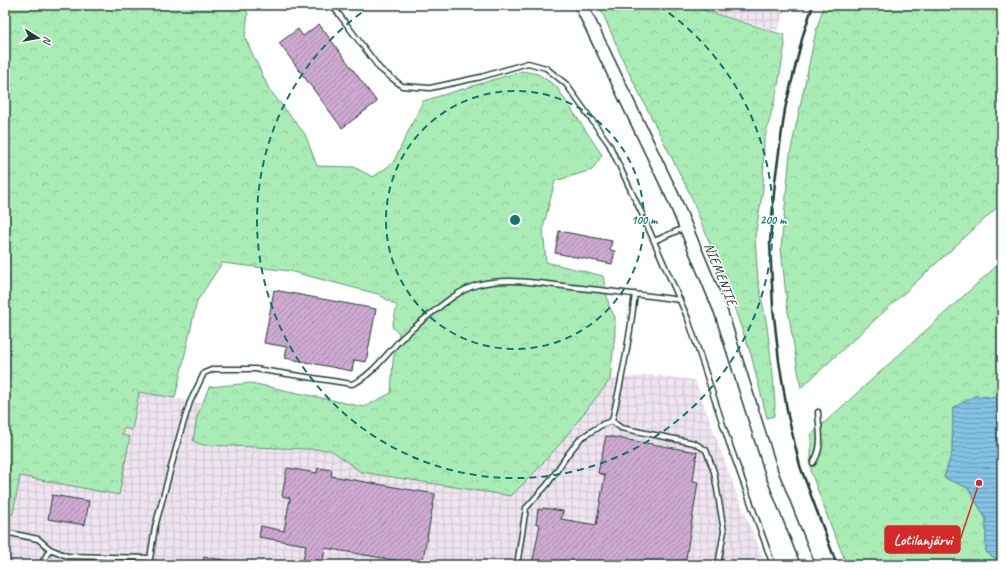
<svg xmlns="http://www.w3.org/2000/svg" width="1007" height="570" font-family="Caveat,sans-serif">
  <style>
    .industrial { fill: url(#industrial-grid) }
    .forest { fill: url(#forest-crowns); stroke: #649475 }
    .water { fill: url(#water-rules); stroke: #5c8d9e }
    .building { fill: url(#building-hatch); stroke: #1f3d34 }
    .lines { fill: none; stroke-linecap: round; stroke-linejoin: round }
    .service-casing { stroke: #1f3d34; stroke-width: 7 }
    .secondary-casing { stroke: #1f3d34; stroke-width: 15 }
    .service { stroke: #fff; stroke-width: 4 }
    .secondary { stroke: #fff; stroke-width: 12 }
    .rail { stroke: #1f3d34; stroke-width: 2.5 }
    .ring { fill: none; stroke: #0f766e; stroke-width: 2; stroke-dasharray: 7 5 }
    .labels { text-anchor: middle; stroke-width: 3; stroke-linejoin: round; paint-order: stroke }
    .street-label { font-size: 14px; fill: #1f3d34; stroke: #fff }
    .centre { fill: #0f766e; stroke: #fff; stroke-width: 2 }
    .ring-label { font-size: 12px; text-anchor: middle; font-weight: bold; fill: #0f766e; stroke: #fff; stroke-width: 3; stroke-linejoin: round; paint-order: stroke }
    .leader { fill: none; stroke: #d62828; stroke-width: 1.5 }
    .callout-dot { fill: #d62828; stroke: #fff; stroke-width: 1.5 }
    .callout { fill: #d62828; stroke: #d62828; stroke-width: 1.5 }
    .callout-label { font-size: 15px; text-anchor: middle; font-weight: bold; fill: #fff }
  </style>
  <defs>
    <pattern id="industrial-grid" width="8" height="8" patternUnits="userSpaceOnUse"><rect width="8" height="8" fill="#f0e5f1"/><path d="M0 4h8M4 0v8" fill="none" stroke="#cdc5cf"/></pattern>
    <pattern id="forest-crowns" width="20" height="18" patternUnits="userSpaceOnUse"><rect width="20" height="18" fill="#aaecb6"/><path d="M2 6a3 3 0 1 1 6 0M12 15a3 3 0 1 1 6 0" fill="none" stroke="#92cb9d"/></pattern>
    <pattern id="water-rules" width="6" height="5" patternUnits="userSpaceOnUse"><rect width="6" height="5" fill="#84c2e4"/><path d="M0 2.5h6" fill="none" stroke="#6b9fba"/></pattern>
    <pattern id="building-hatch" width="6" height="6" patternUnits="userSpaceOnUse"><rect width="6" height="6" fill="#cea9d1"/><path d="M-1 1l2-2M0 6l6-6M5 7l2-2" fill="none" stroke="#a78baa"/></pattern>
  </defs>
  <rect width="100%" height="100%" fill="#fff"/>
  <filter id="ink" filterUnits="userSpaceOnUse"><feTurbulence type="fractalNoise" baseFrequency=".025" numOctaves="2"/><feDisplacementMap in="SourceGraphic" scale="8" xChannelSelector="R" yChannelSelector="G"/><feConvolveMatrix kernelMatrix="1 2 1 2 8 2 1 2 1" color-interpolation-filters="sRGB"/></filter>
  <g filter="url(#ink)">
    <path class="industrial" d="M687,5H787L777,31Z
      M650,375L695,380L734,487L766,565H5V513L13,514L20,476L130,437L122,435L123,428L132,429L139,392L244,411L554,452L559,445L610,380Z"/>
    <path class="forest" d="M5,5L175,6L179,5H242L248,13L245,38L269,89L305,134L317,166L354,167L373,177L393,163L423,101L522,71L538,74L556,86L602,155L592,170L555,181L543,228L546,262L603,276L609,306L615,317V334L610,380L559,445L535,472L511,496L361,472L331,450L203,445L193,441L197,417L209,387L251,383L364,407L391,393L393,360L399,333L392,327L397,306L378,294L289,271L222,263L197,301L175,398L139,392L132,430L123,428L122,435L130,437L119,495L20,476L13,514L5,513Z
      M599,5H687L784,35L785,45L777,91L764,141L763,189L755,237L758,280L767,326L773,375L775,406L774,416L767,418L751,355L724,279L690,194L626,67Z
      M824,5H1002V203L801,388L787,305L781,248L790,154L816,31Z
      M1002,261V403L995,398L953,408L952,452L944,477L968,488L986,519V552L1002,563V565H847L829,521L811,472V435Z"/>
    <path class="water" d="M976,395L996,398L1002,403V563L986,552V519L968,488L944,478L952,452L953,408Z"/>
    <path class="building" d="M319,24L377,102L342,128L279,43L298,29L303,36Z
      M559,231L612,241L610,250L615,251L612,264L555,253Z
      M274,290L376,309L366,362L354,360L352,371L285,358L287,347L264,343Z
      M606,436L697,452L693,481L698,482L685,565H532L540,524H536L538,509L542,510L543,508L563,511L561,519L596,525L605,475L598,473Z
      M287,468L317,473L318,468L332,470L331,476L435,494L422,565L325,548L322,565H302L306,545L259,537L261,526L284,531L290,498L282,496Z
      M52,495L89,501L85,525L48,519Z
      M204,557L231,561V565H202Z"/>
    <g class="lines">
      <defs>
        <path id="service" d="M332,5L380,69L402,86L430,88L481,77L528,63L546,68L566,84L609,144L643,216L688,319L728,440L773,565
          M654,241L684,228
          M612,421L621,428L694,443L706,450L714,472L724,531L718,565
          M612,421C622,379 630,337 635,294
          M813,463C824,446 819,432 818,412
          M5,532L38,539L50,549L67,556L150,558
          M41,565L50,549
          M149,565L155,527L180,434L190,402L204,373L214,369H255L352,384C371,377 388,352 403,337C413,328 423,320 433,312C447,301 460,290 477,285C504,277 543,283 571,287C607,291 644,295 680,300
          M517,565L526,508L547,485L568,454L581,438L603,424L612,421"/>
        <path id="secondary" d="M581,5L674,199L721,312L772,474L808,565"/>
      </defs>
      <use href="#service" class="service-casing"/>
      <use href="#secondary" class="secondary-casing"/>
      <use href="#service" class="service"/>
      <use href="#secondary" class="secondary"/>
      <path class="rail" d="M813,5L803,35L785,109L775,181L770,242L773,307L779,361L788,416L800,466L837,565
        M768,8L769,5"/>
    </g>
  </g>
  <g class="ring">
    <circle cx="515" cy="220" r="129"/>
    <path d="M659 6A258 258 0 1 1 371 6"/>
  </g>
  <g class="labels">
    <g class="street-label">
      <text transform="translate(721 274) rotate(68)" y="5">NIEMENTIE</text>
    </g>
  </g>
  <circle cx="515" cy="220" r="6" class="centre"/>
  <g class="ring-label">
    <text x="644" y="224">100 m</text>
    <text x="773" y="224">200 m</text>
  </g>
  <path class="leader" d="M979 483L960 540"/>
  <circle class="callout-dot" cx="979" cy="483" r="4"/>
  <rect class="callout" x="885" y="526" width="75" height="27" rx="4"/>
  <g class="callout-label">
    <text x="923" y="545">Lotilanjärvi</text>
  </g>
  <rect width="1007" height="570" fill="none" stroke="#fff" stroke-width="20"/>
  <rect x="10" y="10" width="987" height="550" fill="none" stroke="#1f3d34" stroke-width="1.5" filter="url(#ink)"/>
  <g transform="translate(38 38) rotate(101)" stroke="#ffffff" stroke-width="3" paint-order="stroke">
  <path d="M0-3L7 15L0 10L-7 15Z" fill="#1f3d34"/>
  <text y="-6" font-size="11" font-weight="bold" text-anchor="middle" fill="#1f3d34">N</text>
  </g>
</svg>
